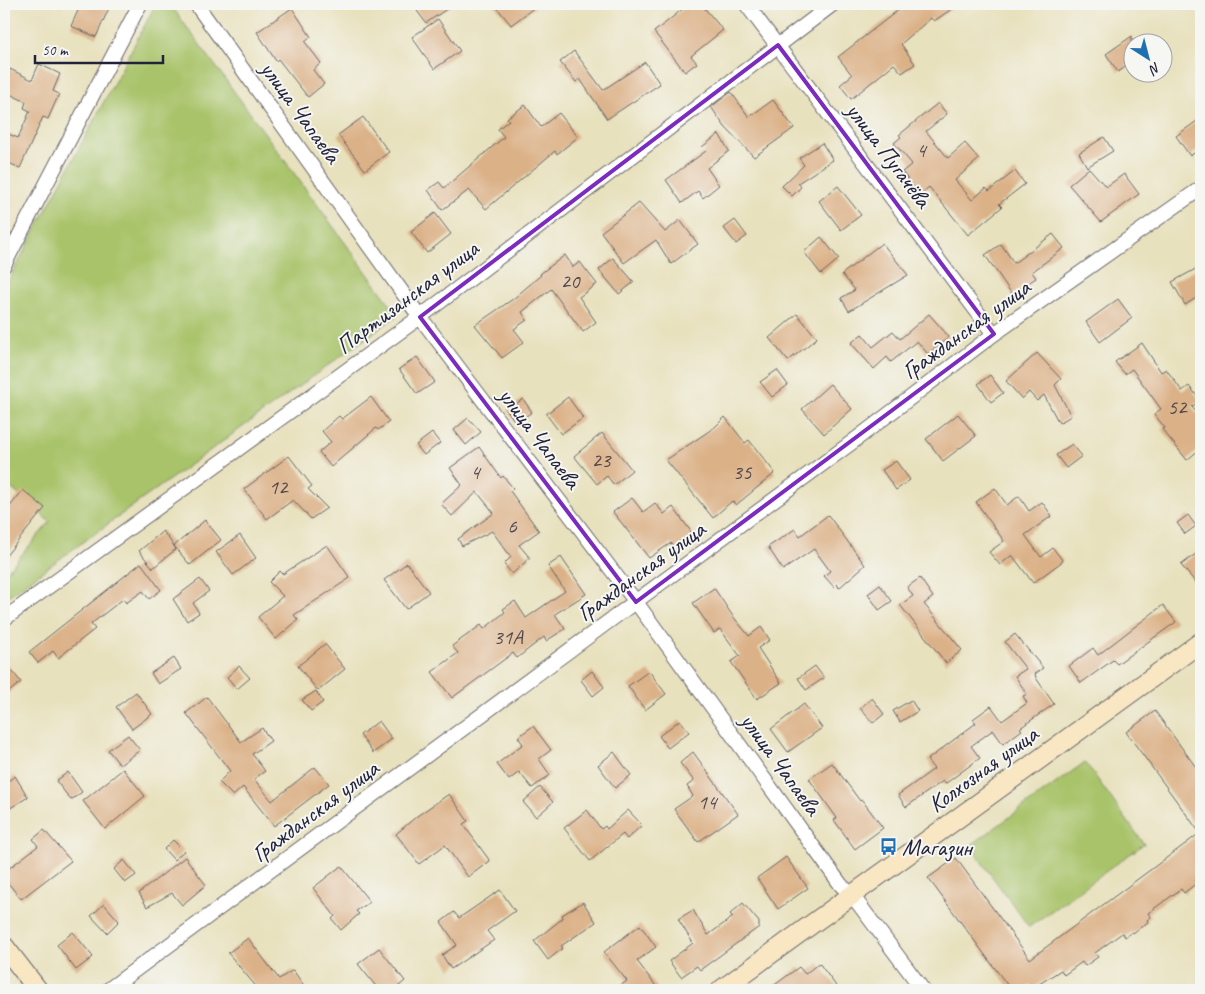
<svg xmlns="http://www.w3.org/2000/svg" width="1205" height="994" font-family="Caveat,sans-serif">
  <style>
    .green { fill: #a8c369; stroke: #657252 }
    .building { fill: #dbb187 }
    .lines { fill: none; stroke-linecap: round; stroke-linejoin: round }
    .street-casing { stroke: #676568; stroke-width: 16 }
    .secondary-casing { stroke: #676568; stroke-width: 21 }
    .street { stroke: #fff; stroke-width: 14 }
    .secondary { stroke: #f9e7c3; stroke-width: 19 }
    .marked { fill: none; stroke: #7b2cbf; stroke-width: 4; stroke-linejoin: round }
    .labels { text-anchor: middle; stroke-width: 4; stroke-linejoin: round; paint-order: stroke }
    .number-label { font-size: 21px; fill: #50464e }
    .street-label { font-size: 24px; fill: #22223b; stroke: #f6f6f2 }
    .poi-label { font-size: 24px; fill: #22223b; stroke: #f6f6f2; text-anchor: start }
  </style>
  <rect width="100%" height="100%" fill="#f6f6f2"/>
  <filter id="ink" filterUnits="userSpaceOnUse"><feTurbulence type="fractalNoise" baseFrequency=".02" numOctaves="2"/><feDisplacementMap in="SourceGraphic" scale="10" xChannelSelector="R" yChannelSelector="G"/><feConvolveMatrix kernelMatrix="1 2 1 2 8 2 1 2 1" color-interpolation-filters="sRGB"/></filter>
  <filter id="wash" filterUnits="userSpaceOnUse"><feTurbulence type="fractalNoise" baseFrequency=".0096" numOctaves="4" result="noise"/><feDisplacementMap in="SourceGraphic" scale="20" xChannelSelector="R" yChannelSelector="G"/><feGaussianBlur stdDeviation="1.12" result="paint"/><feColorMatrix in="noise" values="0 0 0 0 0 0 0 0 0 0 0 0 0 0 0 0 0 1.4 0 .05"/><feComposite in="paint" operator="in"/></filter>
  <g filter="url(#wash)">
    <rect width="100%" height="100%" fill="#e8e1bd"/>
    <path class="green" d="M156,4H170L398,315L4,599V575L50,522L4,482V289Z
      M1085,762L1144,844L1029,927L970,846Z"/>
    <g id="blocks">
      <path class="building" d="M81,4H99L109,8L96,37L71,26Z
        M412,4H454L426,23Z
        M494,4H539L511,25Z
        M689,4H701L723,30L691,56L697,63L685,72L654,32Z
        M906,4H959L934,21L931,18L901,44L915,64L902,73L894,64L851,99L840,85L852,75L838,57Z
        M292,8L311,37L305,42L321,63L313,70L324,84L308,97L278,59L276,61L257,32Z
        M438,19L460,51L434,69L412,37Z
        M1132,36V62L1118,72L1106,54Z
        M574,51L603,90L645,62L660,84L607,119L580,79L576,82L560,62Z
        M39,64L60,74L53,91L59,94L48,119L43,117L20,168L4,161V132L18,138L30,111L24,108L26,102L4,91V83L10,69L32,80Z
        M731,92L749,117L773,100L794,128L754,157L725,127L711,107Z
        M938,103L947,114L926,131L948,158L965,143L979,159L955,180L972,200L986,188L989,191L1015,171L1025,184L999,204L1002,207L968,235L929,187L920,195L902,172L912,164L894,143L901,137L899,135Z
        M525,105L541,127L559,113L578,137L557,154L555,151L486,209L469,190L442,210L428,190L439,182L444,188L504,137L498,129L509,120L507,118Z
        M363,117L389,152L365,170L338,135Z
        M1201,118V148L1190,156L1176,136Z
        M719,134L729,151L707,168L719,185L703,198L698,191L682,203L666,180L706,151L702,147Z
        M1104,137L1113,151L1087,167L1079,153Z
        M822,143L833,160L798,183L801,187L792,196L782,186L804,165L799,158Z
        M1089,168L1106,187L1124,174L1139,194L1101,222L1069,185Z
        M838,186L861,215L841,230L819,201Z
        M639,203L665,232L680,220L698,244L671,264L656,240L624,263L601,232Z
        M435,213L451,234L427,253L411,232Z
        M735,220L747,236L736,244L724,228Z
        M1053,234L1064,248L1032,272L1036,278L1012,294L985,255L1001,244L1014,263Z
        M821,237L839,259L821,274L804,252Z
        M882,243L908,275L849,311L841,298L855,290L842,274Z
        M565,255L573,267L580,262L597,284L579,297L596,322L583,332L551,289L522,312L527,320L514,329L524,342L502,358L475,325L513,299L541,275L540,274Z
        M613,258L634,282L619,294L599,270Z
        M1201,266V295L1185,305L1172,282Z
        M1118,299L1132,318L1100,342L1086,322Z
        M797,314L817,338L788,361L769,338Z
        M929,314L949,337L928,354L917,341L891,362L887,357L874,369L851,343L862,334L873,347L893,331L900,339Z
        M1142,343L1161,372L1166,369L1182,391L1189,386L1200,400L1192,407L1201,418V448L1187,460L1162,429L1165,428L1154,414L1161,409L1132,369L1125,374L1115,362Z
        M1037,353L1061,379L1055,385L1071,416L1059,423L1044,395L1037,401L1029,392L1022,399L1006,381Z
        M417,357L435,382L417,394L399,369Z
        M777,370L788,385L772,397L760,382Z
        M990,375L1003,393L991,402L978,384Z
        M830,384L852,409L824,434L802,409Z
        M371,397L389,422L378,430L376,428L331,467L319,452L331,442L322,431L339,416L342,419Z
        M568,397L583,418L561,434L546,414Z
        M523,399L532,412L516,423L507,410Z
        M958,414L976,436L943,461L926,439Z
        M725,417L745,443L749,440L775,473L736,505L732,501L713,518L666,460L715,427Z
        M468,418L481,432L466,445L454,430Z
        M432,433L440,443L424,455L416,445Z
        M602,433L632,470L614,485L607,476L597,484L574,456Z
        M1072,444L1082,456L1066,468L1056,455Z
        M479,447L501,478L503,476L513,488L510,491L539,531L519,545L530,558L512,574L504,564L511,557L492,531L462,546L458,539L494,513L477,492L452,516L441,504L462,485L450,468Z
        M289,456L312,486L308,489L327,508L311,519L293,500L267,519L244,489Z
        M896,461L910,480L896,490L882,470Z
        M995,488L1007,505L1019,496L1029,511L1042,502L1052,516L1025,535L1041,557L1053,548L1063,561L1033,583L1012,555L1000,565L989,552L1004,541L976,502Z
        M23,490L45,508L4,558V514Z
        M632,498L643,512L655,503L664,514L673,507L695,537L676,551L671,543L649,558L613,512Z
        M828,515L865,565L839,588L837,584L834,587L824,576L830,571L814,549L783,570L768,547L795,529L800,536Z
        M1188,515L1196,526L1185,534L1177,523Z
        M205,520L221,540L190,565L174,546Z
        M163,531L176,549L153,568L139,551Z
        M240,535L256,558L233,575L216,552Z
        M327,545L350,578L294,615L298,620L276,639L258,617L283,596L269,582L280,571L283,574Z
        M1201,550V589L1181,565Z
        M561,557L586,594L555,614L565,629L546,641L544,637L517,658L513,653L452,698L432,672L458,653L452,646L481,625L484,629L505,612L503,609L515,601L526,618L565,591L548,566Z
        M141,563L161,590L149,599L143,591L126,603L123,599L91,624L95,629L58,658L53,651L38,663L29,652Z
        M407,563L429,592L406,609L384,580Z
        M920,578L933,597L924,604L962,650L946,663L900,605L913,596L907,587Z
        M200,579L209,591L193,603L199,613L187,621L173,599Z
        M880,585L892,601L879,610L868,594Z
        M714,588L732,615L749,636L761,627L770,640L758,648L781,683L757,699L731,662L740,656L720,629L714,633L693,603Z
        M1163,605L1176,622L1117,664L1113,660L1081,683L1069,666L1093,648L1098,655Z
        M1015,634L1043,668L1035,674L1036,678L1054,704L1020,728L1022,730L1003,744L993,730L971,746L980,758L945,784L943,781L906,807L898,795L934,769L927,760L976,723L973,719L991,706L1002,721L1027,703L1023,696L1027,694L1015,676L1026,669L1005,642Z
        M325,644L345,669L318,691L298,666Z
        M174,658L181,669L158,684L151,673Z
        M4,661L21,682L4,696Z
        M239,666L250,678L237,689L227,677Z
        M815,666L824,678L806,690L798,678Z
        M592,671L604,687L593,696L581,680Z
        M649,671L666,694L645,710L628,686Z
        M316,691L323,702L311,711L302,700Z
        M136,692L152,714L132,729L116,707Z
        M207,697L241,742L262,728L271,741L252,754L265,771L254,779L272,801L315,767L329,784L274,826L243,787L233,796L219,782L230,771L186,713Z
        M872,698L884,714L873,723L860,708Z
        M911,700L918,711L900,722L893,711Z
        M804,704L822,728L788,752L771,729Z
        M1155,711L1201,774V875L1195,880L1197,883L1184,893L1181,889L1148,913L1151,917L1147,920L1148,922L1133,933L1132,932L1125,937L1122,933L1095,953L1098,957L1085,966L1082,962L1064,975L1061,970L1033,988L1030,984L1022,990H1011L928,878L956,858L1030,959L1200,833L1126,732Z
        M680,720L689,732L668,748L659,736Z
        M379,721L392,739L373,753L360,735Z
        M533,726L551,750L539,759L550,775L532,788L519,772L509,780L497,764L523,744L518,737Z
        M128,735L140,750L120,765L108,750Z
        M614,752L631,775L615,788L598,765Z
        M693,752L738,814L698,842L674,809L693,796L687,786L694,781L680,763Z
        M832,763L860,801L862,800L883,828L855,849L834,820L837,818L809,779Z
        M123,769L145,796L105,829L83,801Z
        M68,772L82,792L71,800L56,781Z
        M15,776L28,797L4,812V784Z
        M540,787L553,802L536,817L523,802Z
        M449,794L468,821L463,824L490,861L468,877L445,845L419,864L396,834L417,816Z
        M587,810L601,829L605,826L607,829L628,810L642,825L627,839L623,834L590,861L564,828Z
        M44,830L71,861L21,899L4,878V872L38,846L33,839Z
        M173,840L184,851L174,860L164,849Z
        M185,857L206,885L182,905L172,893L147,907L139,893Z
        M786,857L808,888L778,909L757,878Z
        M124,860L136,875L125,883L114,869Z
        M341,866L370,902L356,911L359,914L341,930L332,919L335,916L313,888Z
        M500,890L515,911L487,931L494,940L451,969L442,955L457,945L441,922L454,912L459,918Z
        M583,902L596,922L561,946L563,948L548,960L534,941L563,918L562,915Z
        M743,903L759,922V927L700,970L697,966L681,977L669,961L693,943L678,919L693,910L708,935L733,917L730,914Z
        M104,904L119,921L107,933L91,916Z
        M640,925L656,947L637,961L659,990H614L627,981L604,952Z
        M73,932L93,957L76,970L57,945Z
        M248,938L279,979L293,970L307,990H259L228,953Z
        M379,948L405,981L394,990H379L358,964Z
        M819,963L839,990H768L799,967L805,974Z"/>
    </g>
  </g>
  <g filter="url(#ink)">
    <use href="#blocks" fill-opacity="0" stroke="#676568" stroke-width="1"/>
    <g class="lines">
      <defs>
        <path id="street" d="M196,4L420,317L636,602L841,885L852,895L923,990
          M746,4L994,334
          M4,265L140,4
          M4,619L420,317L833,4
          M108,990L851,443L994,334L1201,188"/>
        <path id="secondary" d="M4,946L38,990
          M721,990L1201,642"/>
      </defs>
      <use href="#street" class="street-casing"/>
      <use href="#secondary" class="secondary-casing"/>
      <use href="#street" class="street"/>
      <use href="#secondary" class="secondary"/>
    </g>
  </g>
  <path class="marked" d="M778,45L994,334L636,602L420,317Z"/>
  <defs>
    <symbol id="bus-bare" viewBox="-9 -9 18 18"><path d="M-5-6H5V4H4V6H2V4H-2V6H-4V4H-5ZM-3.5-4V0h7V-4ZM-3.5 1.2v1.5H-2V1.2ZM2 1.2v1.5H3.5V1.2Z" fill="#1f6fb2" stroke="#f6f6f2" stroke-width="2.5" paint-order="stroke"/></symbol>
  </defs>
  <g fill-rule="evenodd">
    <use href="#bus-bare" x="876" y="834" width="25" height="25"/>
  </g>
  <g class="labels">
    <g class="number-label">
      <text x="921" y="157">4</text>
      <text x="570" y="288">20</text>
      <text x="1177" y="414">52</text>
      <text x="601" y="467">23</text>
      <text x="475" y="479">4</text>
      <text x="742" y="479">35</text>
      <text x="278" y="494">12</text>
      <text x="512" y="533">6</text>
      <text x="508" y="644">31А</text>
      <text x="707" y="809">14</text>
    </g>
    <g class="street-label">
      <text transform="translate(301 112) rotate(54)" y="8">улица Чапаева</text>
      <text transform="translate(889 155) rotate(53)" y="8">улица Пугачёва</text>
      <text transform="translate(407 297) rotate(-37)" y="8">Партизанская улица</text>
      <text transform="translate(966 329) rotate(-36)" y="8">Гражданская улица</text>
      <text transform="translate(540 438) rotate(53)" y="8">улица Чапаева</text>
      <text transform="translate(641 571) rotate(-36)" y="8">Гражданская улица</text>
      <text transform="translate(781 764) rotate(54)" y="8">улица Чапаева</text>
      <text transform="translate(983 769) rotate(-36)" y="8">Колхозная улица</text>
      <text transform="translate(315 811) rotate(-37)" y="8">Гражданская улица</text>
    </g>
    <g class="poi-label">
      <text x="902" y="855">Магазин</text>
    </g>
  </g>
  <rect width="1205" height="994" fill="none" stroke="#f6f6f2" stroke-width="20"/>
  <g transform="translate(1148 58) rotate(144)"><circle r="24" fill="#f6f6f2" stroke="#a1a1a9"/>
  <path d="M0-4L9 19L0 12L-9 19Z" fill="#1f6fb2"/>
  <text y="-8" font-size="14" font-weight="bold" text-anchor="middle" fill="#22223b">N</text>
  </g>
  <path d="M35 55v8h128v-8" fill="none" stroke="#22223b" stroke-width="2.5"/>
  <text x="42" y="55" font-size="15" fill="#22223b" stroke="#f6f6f2" stroke-width="4" paint-order="stroke">50 m</text>
</svg>
